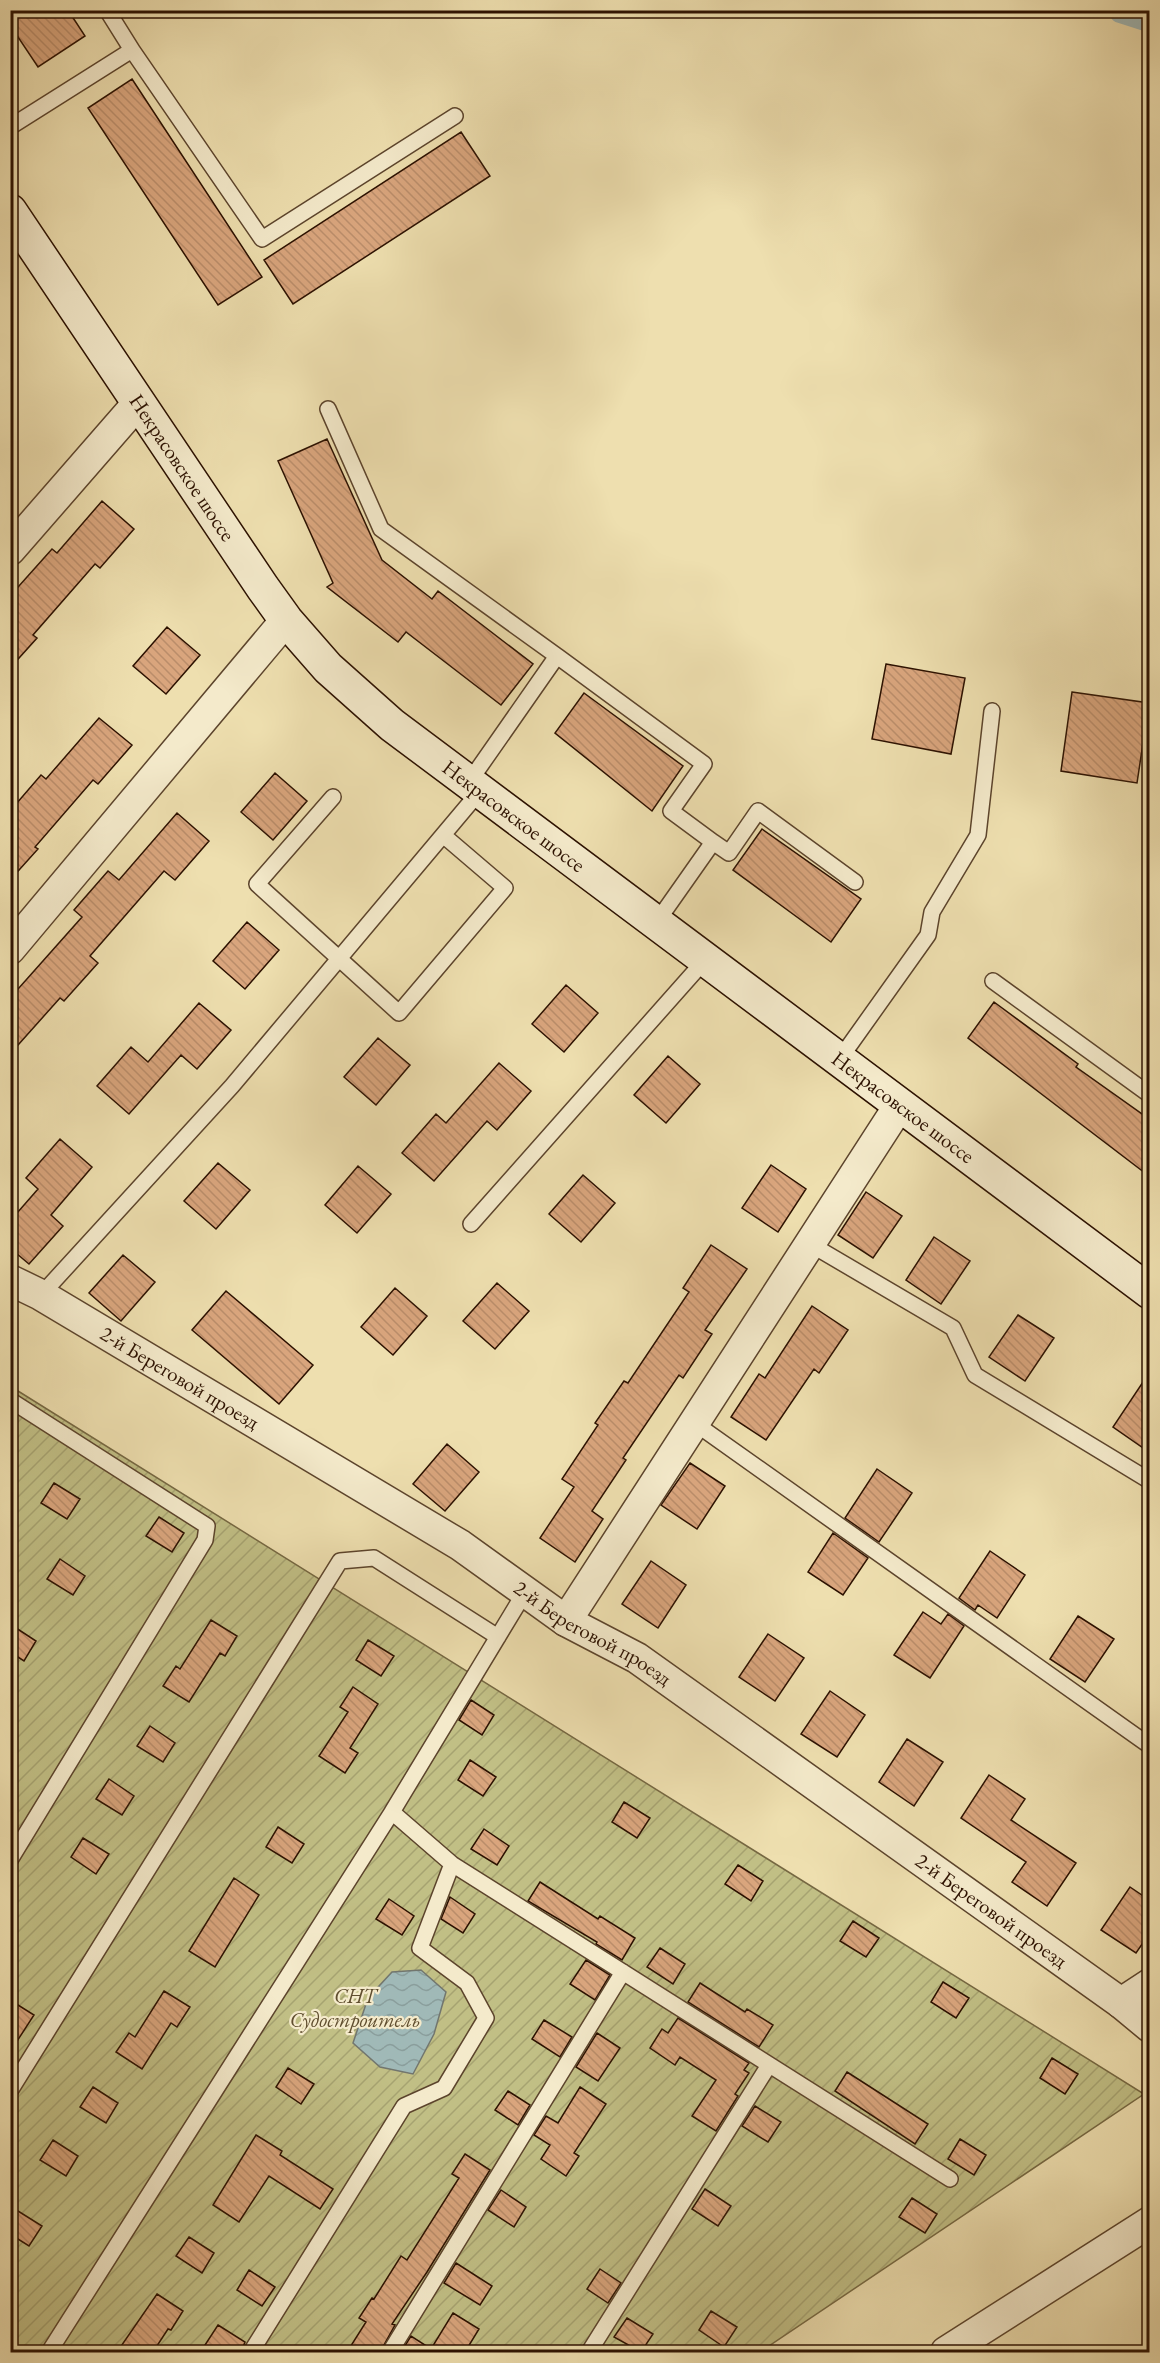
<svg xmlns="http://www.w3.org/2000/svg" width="1160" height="2363" font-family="'EB Garamond',serif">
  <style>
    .garden { fill: url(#garden-furrows); stroke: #766842; stroke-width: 1.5 }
    .water { fill: url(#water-waves); stroke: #72766e; stroke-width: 1.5 }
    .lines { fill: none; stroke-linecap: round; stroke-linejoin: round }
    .canal { stroke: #a0b9b7; stroke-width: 27 }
    .building { fill: url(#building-back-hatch); stroke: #2c1100; stroke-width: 1.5 }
    .service-casing { stroke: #5c442c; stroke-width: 18 }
    .minor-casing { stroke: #5c442c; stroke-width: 33 }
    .secondary-casing { stroke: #2c1100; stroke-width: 36 }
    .service { stroke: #f4eacb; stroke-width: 15 }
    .minor { stroke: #f4eacb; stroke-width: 30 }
    .secondary { stroke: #f4eacb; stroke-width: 33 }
    .labels { text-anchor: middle; stroke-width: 4.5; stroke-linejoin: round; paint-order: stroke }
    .street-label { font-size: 21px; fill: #2c1100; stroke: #f4eacb }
    .park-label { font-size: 21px; font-style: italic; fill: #604e2f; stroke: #f4eacb }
  </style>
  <defs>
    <pattern id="garden-furrows" width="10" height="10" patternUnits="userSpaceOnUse" patternTransform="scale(1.5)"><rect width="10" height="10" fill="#c1bf85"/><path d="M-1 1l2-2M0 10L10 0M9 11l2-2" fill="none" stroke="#a6a371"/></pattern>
    <pattern id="water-waves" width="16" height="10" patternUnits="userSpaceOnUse" patternTransform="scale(1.5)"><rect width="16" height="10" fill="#a0b9b7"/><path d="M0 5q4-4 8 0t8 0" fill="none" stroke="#8a9e9c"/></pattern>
    <pattern id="building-back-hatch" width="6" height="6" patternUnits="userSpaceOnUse" patternTransform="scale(1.5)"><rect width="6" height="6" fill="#d9a57d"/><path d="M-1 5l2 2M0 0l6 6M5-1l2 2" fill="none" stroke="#ba8d6a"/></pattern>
  </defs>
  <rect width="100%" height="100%" fill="#eedfaf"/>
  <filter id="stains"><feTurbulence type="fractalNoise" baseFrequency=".00333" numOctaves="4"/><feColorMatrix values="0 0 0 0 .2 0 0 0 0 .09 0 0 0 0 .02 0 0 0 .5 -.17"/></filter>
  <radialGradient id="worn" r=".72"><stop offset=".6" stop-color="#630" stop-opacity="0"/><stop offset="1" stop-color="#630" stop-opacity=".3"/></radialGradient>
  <path class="garden" d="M10,1386L1144,2094L760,2352H11Z"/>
  <path class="water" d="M421,1970L446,1992L434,2034L413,2074L380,2067L353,2043L368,1998L392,1972Z"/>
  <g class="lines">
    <path class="canal" d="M1122,10L1150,19"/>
  </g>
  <path class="building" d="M10,10H68L85,36L38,67L10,25Z
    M132,79L262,277L218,305L88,108Z
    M461,132L490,176L293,304L264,260Z
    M327,439L382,560L432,599L438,591L533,664L501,705L406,632L398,642L327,587L333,583L278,461Z
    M102,501L134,529L100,568L95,564L33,635L37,638L10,668V596L52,549L57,553Z
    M167,627L200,655L166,694L133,666Z
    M886,664L965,678L951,754L872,739Z
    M1072,692L1149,703L1137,783L1061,771Z
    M584,693L683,766L652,811L555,733Z
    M99,718L132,745L98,784L93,780L35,847L38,849L10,880V811L41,775L46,779Z
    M275,773L307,801L273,840L241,812Z
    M177,813L209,841L175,880L164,871L90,956L98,963L64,1001L60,998L10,1054V998L82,917L74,910L108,871L119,880Z
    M762,829L861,899L831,942L733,870Z
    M247,922L279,950L245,989L213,961Z
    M566,985L598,1013L564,1052L532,1024Z
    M994,1002L1078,1064L1076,1067L1149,1119V1176L968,1038Z
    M199,1003L231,1030L197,1069L181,1055L129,1114L97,1086L131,1047L148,1062Z
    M378,1038L410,1065L376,1105L344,1077Z
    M668,1056L700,1084L666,1123L634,1095Z
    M499,1063L531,1091L497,1130L487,1121L434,1181L402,1153L436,1114L446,1123Z
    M60,1139L92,1167L51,1215L63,1226L29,1264L10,1248V1221L38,1189L26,1178Z
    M218,1163L250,1190L216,1229L184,1201Z
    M771,1165L806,1189L778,1232L742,1208Z
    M358,1166L391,1194L357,1233L325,1205Z
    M583,1175L615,1203L581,1242L549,1214Z
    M866,1192L902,1216L873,1258L838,1235Z
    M934,1237L970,1261L941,1304L906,1280Z
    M711,1245L747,1269L705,1330L712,1334L683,1378L679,1375L623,1458L626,1460L592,1511L603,1519L575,1562L540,1538L574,1487L562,1479L598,1425L595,1423L624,1381L628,1383L689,1292L683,1288Z
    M123,1255L155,1282L121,1321L89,1293Z
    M497,1283L529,1311L495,1349L463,1321Z
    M395,1288L427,1316L393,1355L361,1327Z
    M226,1291L313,1365L279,1404L192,1330Z
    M812,1306L848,1330L819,1373L814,1369L766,1440L731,1417L759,1374L765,1378Z
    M1018,1315L1054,1338L1025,1381L989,1357Z
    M1149,1373V1452L1113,1427Z
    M447,1444L479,1472L445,1511L413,1484Z
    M690,1463L725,1486L697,1529L661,1505Z
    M877,1469L912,1493L879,1542L845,1518Z
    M54,1483L80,1499L67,1519L41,1503Z
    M159,1517L184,1533L172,1552L146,1536Z
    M833,1533L868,1558L843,1595L808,1572Z
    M990,1551L1025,1575L997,1618L978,1605L975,1610L959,1598Z
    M60,1559L85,1576L73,1595L47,1579Z
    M651,1561L686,1585L658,1628L622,1604Z
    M923,1612L941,1624L948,1614L964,1626L930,1678L894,1655Z
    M1078,1616L1114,1639L1085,1682L1050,1659Z
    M211,1620L237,1636L225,1656L220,1653L189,1702L163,1686L176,1666L180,1669Z
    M10,1624L36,1641L24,1661L10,1652Z
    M768,1634L804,1658L775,1701L739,1677Z
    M368,1640L394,1656L381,1676L356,1660Z
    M353,1687L378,1704L350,1748L358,1753L345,1773L319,1756L348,1712L340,1707Z
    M830,1691L865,1715L837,1757L801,1734Z
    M471,1700L494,1715L482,1735L459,1720Z
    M150,1726L175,1743L163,1762L137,1746Z
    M907,1739L943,1762L914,1806L879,1782Z
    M470,1760L496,1777L483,1796L458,1780Z
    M989,1775L1025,1799L1011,1820L1076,1863L1047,1906L1012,1882L1026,1862L961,1818Z
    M109,1779L134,1796L122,1815L96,1799Z
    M624,1802L650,1818L637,1838L612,1822Z
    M278,1827L304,1844L292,1863L266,1847Z
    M484,1829L509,1846L497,1865L471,1849Z
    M83,1838L109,1854L96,1874L71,1857Z
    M738,1865L763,1881L751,1901L725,1884Z
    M234,1878L259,1895L215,1967L189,1951Z
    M540,1882L598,1919L600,1916L635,1938L622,1960L596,1944L597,1942L528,1901Z
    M1130,1887L1149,1900V1934L1136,1953L1101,1930Z
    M450,1897L475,1914L463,1933L441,1919Z
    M389,1899L414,1916L402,1935L376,1919Z
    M853,1921L879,1938L866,1957L840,1941Z
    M660,1948L685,1964L673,1984L647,1967Z
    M586,1960L610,1975L595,2000L570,1984Z
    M943,1982L969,1998L956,2018L931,2002Z
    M700,1983L745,2012L747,2009L773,2025L759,2047L688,2002Z
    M164,1991L190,2007L177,2027L171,2023L142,2069L116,2052L129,2033L135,2037Z
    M10,2000L34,2015L10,2052Z
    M678,2018L749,2063L744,2070L749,2073L735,2094L738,2096L716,2131L692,2116L716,2080L680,2057L675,2065L650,2048L662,2029L668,2033Z
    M544,2020L572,2037L560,2057L532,2039Z
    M597,2033L620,2048L598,2081L576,2067Z
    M1052,2058L1078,2074L1065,2094L1040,2078Z
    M288,2068L314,2084L301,2104L276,2087Z
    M847,2072L928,2124L915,2144L835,2091Z
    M93,2087L118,2103L106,2123L80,2107Z
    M580,2087L606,2104L574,2153L579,2156L566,2176L541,2159L550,2145L534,2135L546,2116L558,2123Z
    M508,2091L530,2105L518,2125L495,2110Z
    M755,2106L781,2122L768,2142L742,2126Z
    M256,2135L282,2151L280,2155L333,2189L320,2209L269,2176L239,2222L213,2205Z
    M960,2139L986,2155L974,2175L948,2159Z
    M53,2140L78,2156L66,2176L40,2160Z
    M465,2154L490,2170L427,2272L392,2324L395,2325L380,2352H347L366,2322L359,2318L372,2298L374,2299L401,2256L407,2260L459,2178L452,2174Z
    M705,2189L731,2206L718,2226L692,2209Z
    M501,2190L526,2207L514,2227L488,2210Z
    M912,2198L937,2214L925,2233L899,2217Z
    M10,2206L42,2226L29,2246L10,2234Z
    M189,2237L214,2253L202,2273L176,2256Z
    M456,2263L492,2286L480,2305L444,2283Z
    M600,2269L621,2283L608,2303L587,2289Z
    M249,2270L275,2287L262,2306L237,2290Z
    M157,2294L183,2311L171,2330L168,2329L153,2352H117Z
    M711,2311L737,2327L724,2347L699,2330Z
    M453,2313L479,2329L465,2352H401L411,2336L431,2349Z
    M627,2318L653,2334L641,2352L614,2337Z
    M218,2325L245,2342L241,2352H218L205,2345Z"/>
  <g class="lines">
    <defs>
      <path id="service" d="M107,10L132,50
        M10,127L132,50L262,239L455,116
        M328,409L381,529L557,656L469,782
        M557,656L704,764L671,811L713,842
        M333,797L257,884L399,1013L505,888L443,835
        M656,923L713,842L729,853L758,811L855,882
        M993,981L1150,1095
        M839,1060L928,935L932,912L978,835L992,711
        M471,1224L705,960
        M810,1244L953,1328L975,1375L1150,1481
        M41,1295L232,1086L480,791
        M10,1400L207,1526L205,1540L10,1860
        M696,1424L1150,1746
        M525,1592L392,1812L452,1864L950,2179
        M10,2091L340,1561L374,1558L498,1637
        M49,2352L392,1812
        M251,2352L404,2106L444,2088L486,2018L467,1983L420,1948L452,1864
        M390,2352L623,1972
        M589,2352L769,2065"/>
      <g id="minor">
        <path d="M10,550L138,403"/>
        <path d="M10,949L286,620"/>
        <path id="s1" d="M10,1280L41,1295L460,1545L566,1621L637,1658L1121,2003L1150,2027"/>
        <path d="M566,1621L899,1106"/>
        <path d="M1121,2003L1150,1984"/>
        <path d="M946,2352L1150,2222"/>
      </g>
      <g id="secondary">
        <path id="s2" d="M10,211L263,588L286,620L328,668L392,725L1150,1292"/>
      </g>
    </defs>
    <use href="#service" class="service-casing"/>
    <use href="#minor" class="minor-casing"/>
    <use href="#secondary" class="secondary-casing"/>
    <use href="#service" class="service"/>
    <use href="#minor" class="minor"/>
    <use href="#secondary" class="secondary"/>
  </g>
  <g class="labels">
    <g class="street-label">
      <text dy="7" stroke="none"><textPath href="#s2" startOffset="309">Некрасовское шоссе</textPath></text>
      <text dy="7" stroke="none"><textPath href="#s2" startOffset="795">Некрасовское шоссе</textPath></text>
      <text dy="7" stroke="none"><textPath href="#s2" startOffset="1281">Некрасовское шоссе</textPath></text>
      <text dy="7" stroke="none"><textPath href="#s1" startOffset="196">2-й Береговой проезд</textPath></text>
      <text dy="7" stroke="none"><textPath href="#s1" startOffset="682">2-й Береговой проезд</textPath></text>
      <text dy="7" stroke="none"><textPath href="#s1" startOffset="1168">2-й Береговой проезд</textPath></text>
    </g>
    <g class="park-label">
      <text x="355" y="2003">СНТ<tspan x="355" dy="24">Судостроитель</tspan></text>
    </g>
  </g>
  <rect width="1160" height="2363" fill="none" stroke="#eedfaf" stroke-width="36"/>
  <rect x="12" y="12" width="1136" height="2339" fill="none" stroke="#2c1100" stroke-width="3"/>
  <rect x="18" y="18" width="1124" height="2327" fill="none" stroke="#2c1100" stroke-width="1.5"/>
  <rect width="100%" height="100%" filter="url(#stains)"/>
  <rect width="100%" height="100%" fill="url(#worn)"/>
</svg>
